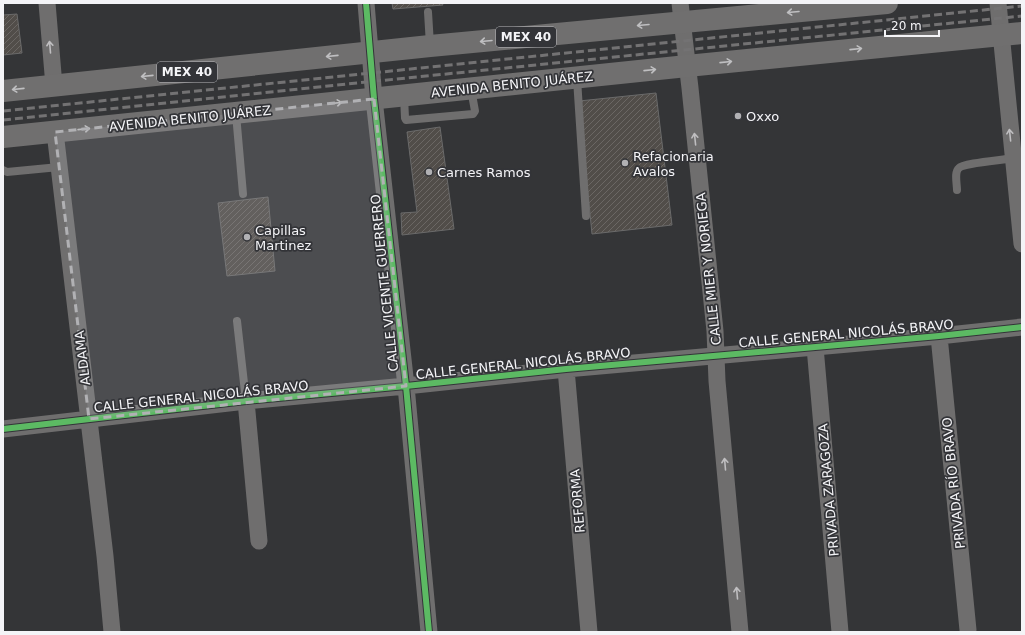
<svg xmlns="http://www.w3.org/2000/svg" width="1025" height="635" font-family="'DejaVu Sans',sans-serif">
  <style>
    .building { fill: url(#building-hatch); stroke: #6a6a6a }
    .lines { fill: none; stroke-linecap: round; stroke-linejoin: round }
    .lane { stroke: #6f6e6e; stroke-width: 8 }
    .street { stroke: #6f6e6e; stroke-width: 17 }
    .primary { stroke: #706f6f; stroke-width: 22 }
    .rail { stroke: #737273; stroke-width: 3; stroke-dasharray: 8 4; stroke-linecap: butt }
    .cycleway-casing { stroke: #333438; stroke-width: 8 }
    .cycleway { stroke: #5cba63; stroke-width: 6 }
    .oneway { stroke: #bfbfc1 }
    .oneway2 { stroke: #bfbec0 }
    .marked { fill: #b1b1b4; fill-opacity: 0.2; stroke: #b1b1b4; stroke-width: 3; stroke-dasharray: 8 5; stroke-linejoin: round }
    .poi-dot { fill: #b1b1b4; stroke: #333438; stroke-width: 1.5 }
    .labels { text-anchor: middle; stroke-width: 3.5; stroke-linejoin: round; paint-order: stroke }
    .shield { fill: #333438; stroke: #bababe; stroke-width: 1 }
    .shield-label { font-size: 12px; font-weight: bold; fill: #f4f4f7 }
    .street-label { font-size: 13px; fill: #f4f4f7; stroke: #333438 }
    .poi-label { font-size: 13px; fill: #f4f4f7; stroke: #333438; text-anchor: start }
  </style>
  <defs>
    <pattern id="building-hatch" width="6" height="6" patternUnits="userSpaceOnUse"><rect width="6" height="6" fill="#514d49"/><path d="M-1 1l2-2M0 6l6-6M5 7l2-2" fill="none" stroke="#6b6764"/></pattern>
  </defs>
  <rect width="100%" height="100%" fill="#343537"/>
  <path class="building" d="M392,3H442L443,5L393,9Z
    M17,14L22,53L3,55V15Z
    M656,93L672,225L592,234L579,101Z
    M440,127L454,229L402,235L401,213L417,212L407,132Z
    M268,197L275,271L227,276L218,203Z"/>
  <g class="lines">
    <path class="lane" d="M428,12L430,45
      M577,79L586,216
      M404,96L405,118L406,120L473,114L475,111L471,89
      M236,114L243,194
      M3,170L7,172L59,167
      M957,190C957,184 954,172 959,168C963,163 1004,160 1013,158
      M237,321L246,401"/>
    <path class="street" d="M47,3L54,86
      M366,3L374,99L406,386L429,632
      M680,3L690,88L715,331L717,381L740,632
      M998,3L1022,244
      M55,132L105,556L112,632
      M939,336L968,630
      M815,347L840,632
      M566,369L589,632
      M246,401L259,541
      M3,429L246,401L406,386L566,369L939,336L1022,327"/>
    <path class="primary" d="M3,91L430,46L887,3
      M3,137L687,66L1022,33"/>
    <path class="rail" d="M3,111L1022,6
      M3,120L337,85L1022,16"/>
    <defs>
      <path id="cycleway" d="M366,3L374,99L406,386L429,632
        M3,429L246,401L406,386L566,369L939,336L1022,327"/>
    </defs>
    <use href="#cycleway" class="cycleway-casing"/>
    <use href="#cycleway" class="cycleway"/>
  </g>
  <defs><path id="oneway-shaft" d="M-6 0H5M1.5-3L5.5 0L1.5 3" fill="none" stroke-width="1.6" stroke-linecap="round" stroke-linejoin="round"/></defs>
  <g class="oneway">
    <use href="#oneway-shaft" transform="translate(793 12) rotate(175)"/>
    <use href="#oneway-shaft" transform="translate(643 25) rotate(175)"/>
    <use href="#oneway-shaft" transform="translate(486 41) rotate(175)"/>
    <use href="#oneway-shaft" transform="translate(856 49) rotate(-6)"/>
    <use href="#oneway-shaft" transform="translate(332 56) rotate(174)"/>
    <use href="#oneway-shaft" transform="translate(726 62) rotate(-6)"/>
    <use href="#oneway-shaft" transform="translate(650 70) rotate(-6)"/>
    <use href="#oneway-shaft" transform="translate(147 76) rotate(174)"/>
    <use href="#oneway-shaft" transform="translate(18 89) rotate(174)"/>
    <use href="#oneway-shaft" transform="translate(336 103) rotate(-6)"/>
    <use href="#oneway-shaft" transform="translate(84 129) rotate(-6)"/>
  </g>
  <g class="oneway2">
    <use href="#oneway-shaft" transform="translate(50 47) rotate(-95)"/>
    <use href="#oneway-shaft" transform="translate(1010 135) rotate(-96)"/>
    <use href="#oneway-shaft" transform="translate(695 139) rotate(-96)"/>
    <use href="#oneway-shaft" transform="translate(725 464) rotate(-95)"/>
    <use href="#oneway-shaft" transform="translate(737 593) rotate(-95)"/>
  </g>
  <path class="marked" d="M374,99L406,386L89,419L55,132Z"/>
  <g class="poi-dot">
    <circle cx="738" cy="116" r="4"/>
    <circle cx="625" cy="163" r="4"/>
    <circle cx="429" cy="172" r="4"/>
    <circle cx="247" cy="237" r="4"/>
  </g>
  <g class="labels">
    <g class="shield">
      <rect x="496" y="27" width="60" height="20" rx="3"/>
      <rect x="157" y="62" width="60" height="20" rx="3"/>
    </g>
    <g class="shield-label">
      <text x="526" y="41">MEX 40</text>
      <text x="187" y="76">MEX 40</text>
    </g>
    <g class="street-label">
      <text transform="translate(512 84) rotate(-6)" y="5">AVENIDA BENITO JUÁREZ</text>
      <text transform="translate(190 118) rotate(-6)" y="5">AVENIDA BENITO JUÁREZ</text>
      <text transform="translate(708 269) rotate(-96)" y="5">CALLE MIER Y NORIEGA</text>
      <text transform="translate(384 283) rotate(-96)" y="5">CALLE VICENTE GUERRERO</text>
      <text transform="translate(846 333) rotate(-5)" y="5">CALLE GENERAL NICOLÁS BRAVO</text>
      <text transform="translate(82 358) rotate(-97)" y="5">ALDAMA</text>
      <text transform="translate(523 363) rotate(-6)" y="5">CALLE GENERAL NICOLÁS BRAVO</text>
      <text transform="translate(201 396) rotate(-6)" y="5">CALLE GENERAL NICOLÁS BRAVO</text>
      <text transform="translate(953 483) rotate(-96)" y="5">PRIVADA RÍO BRAVO</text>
      <text transform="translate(828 490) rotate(-95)" y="5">PRIVADA ZARAGOZA</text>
      <text transform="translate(577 501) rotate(-95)" y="5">REFORMA</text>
    </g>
    <g class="poi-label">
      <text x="746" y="121">Oxxo</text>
      <text x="633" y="161">Refacionaria<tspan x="633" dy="15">Avalos</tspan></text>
      <text x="437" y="177">Carnes Ramos</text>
      <text x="255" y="235">Capillas<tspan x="255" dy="15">Martinez</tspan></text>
    </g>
  </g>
  <rect width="1025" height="635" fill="none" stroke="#f4f4f7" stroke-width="8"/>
  <path d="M885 30v6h54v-6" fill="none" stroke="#f4f4f7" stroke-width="2"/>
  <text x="891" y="30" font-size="12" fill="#f4f4f7" stroke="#333438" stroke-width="3" paint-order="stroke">20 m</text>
</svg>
